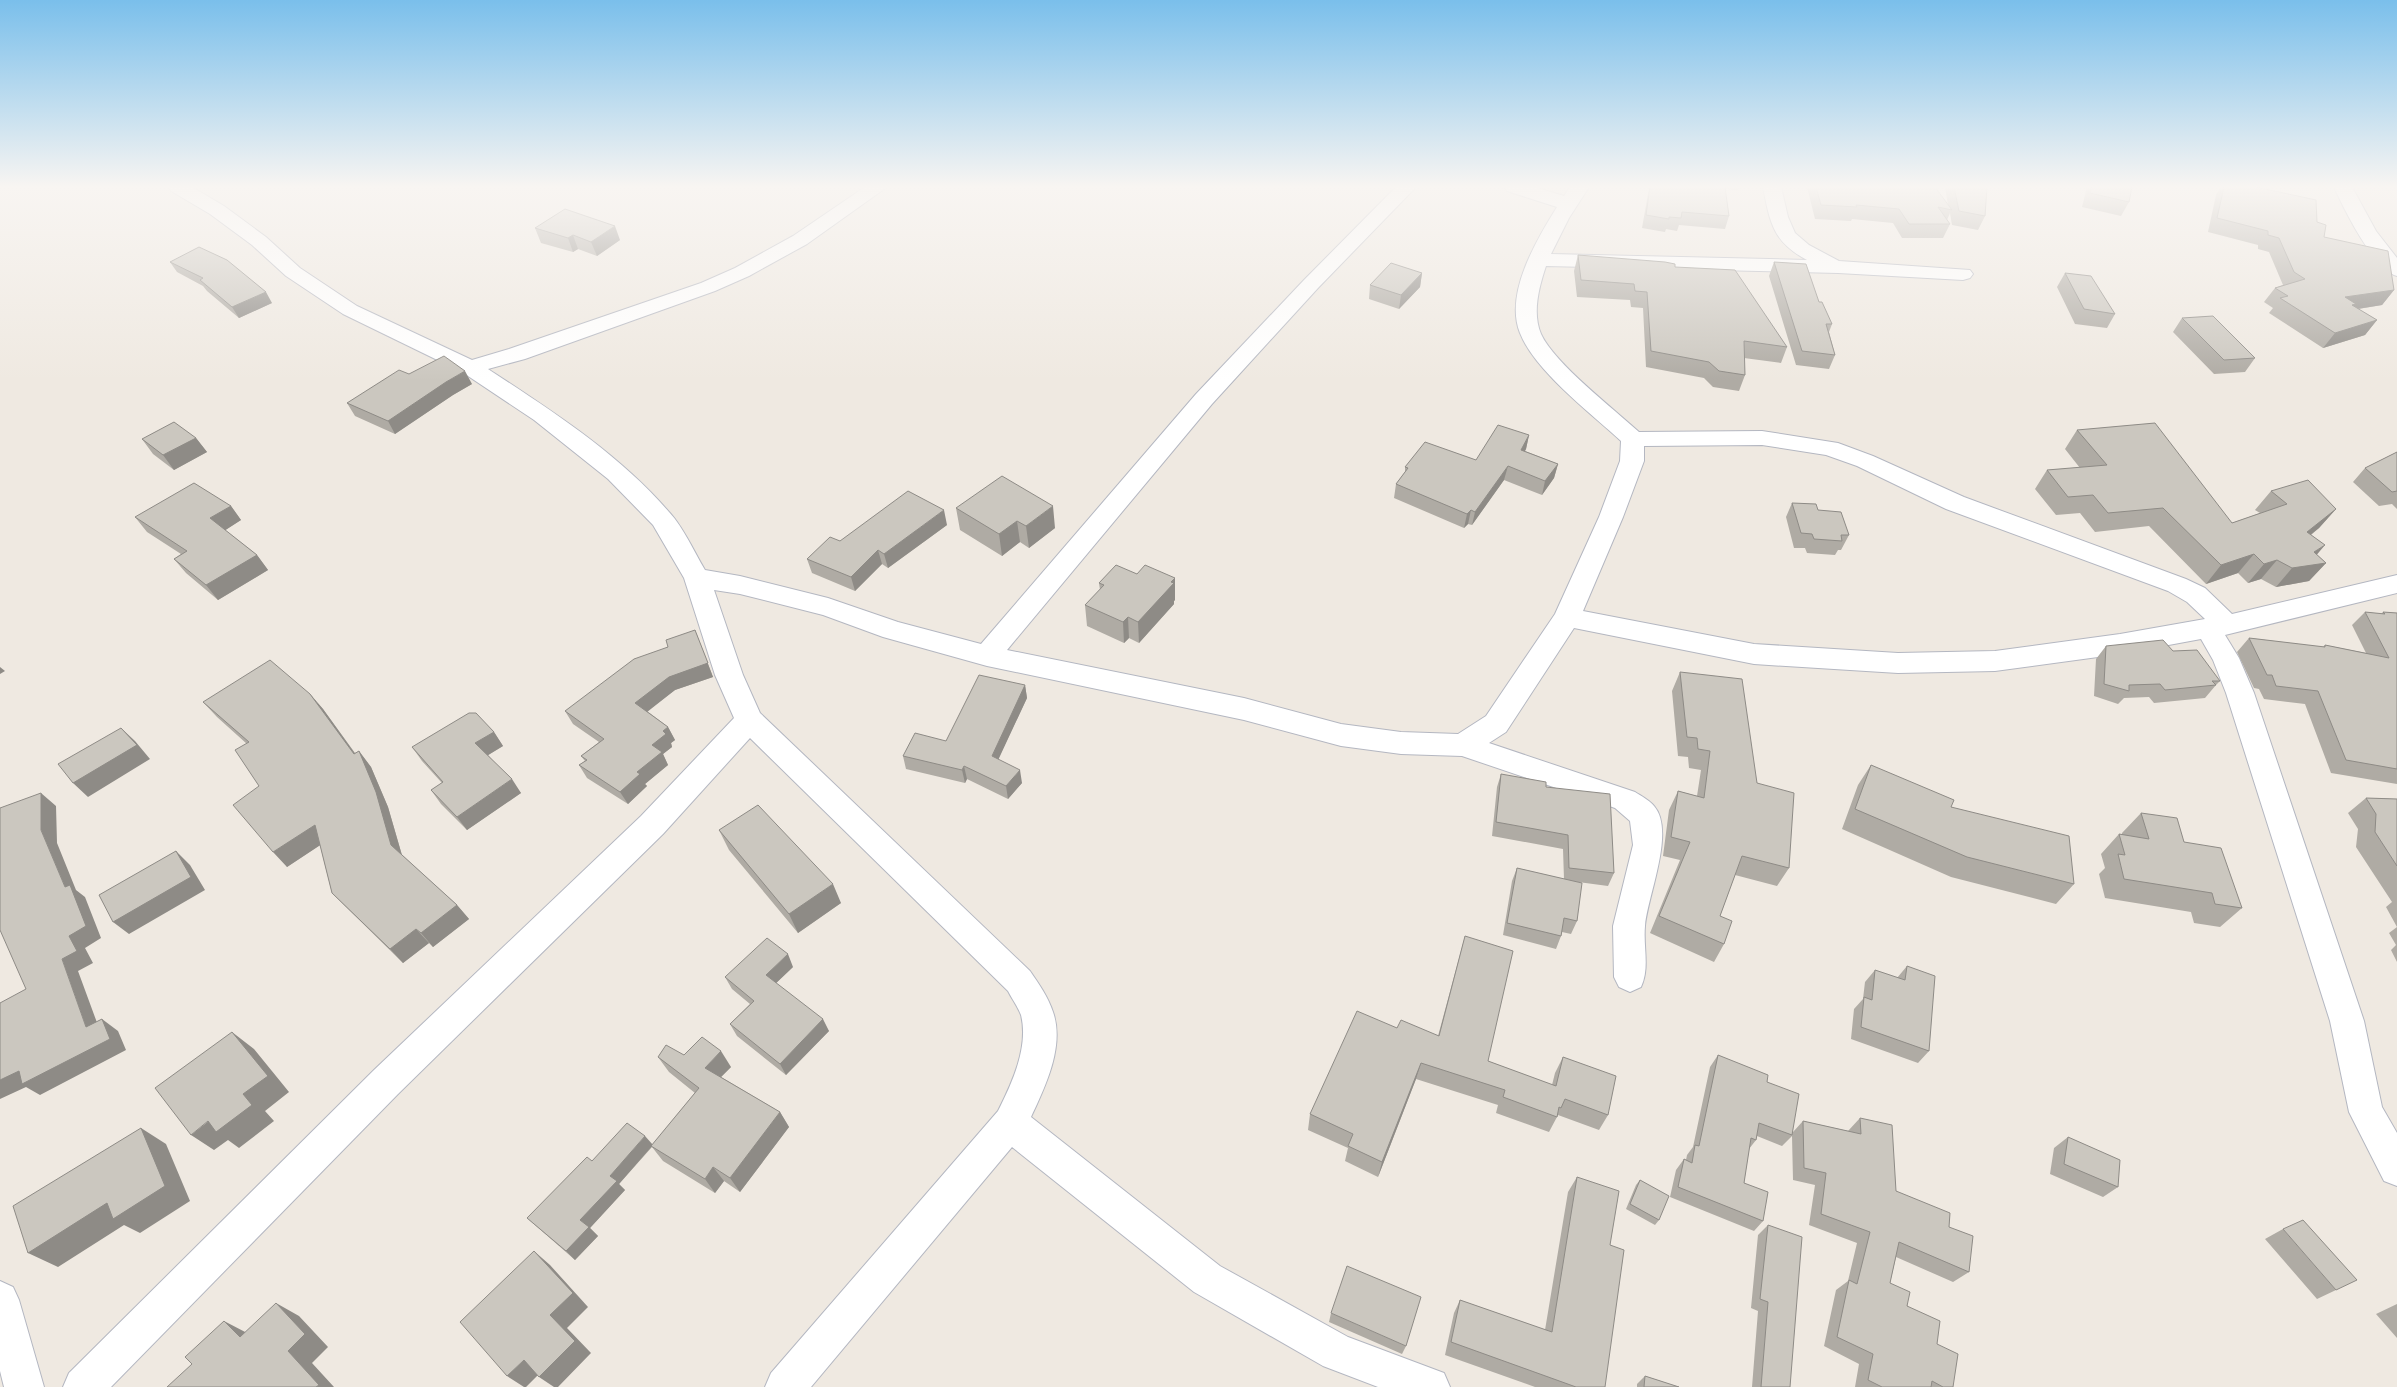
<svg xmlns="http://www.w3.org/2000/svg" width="2397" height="1387" font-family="'Alegreya Sans',sans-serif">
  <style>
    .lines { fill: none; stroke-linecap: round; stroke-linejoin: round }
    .minor-casing { stroke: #b4b7c1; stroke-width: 2 }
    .minor { fill: #fff; fill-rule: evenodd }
    .wall { fill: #afaba4 }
    .shaded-wall { fill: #8e8b86 }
    .building { fill: #cbc7bf; stroke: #8e8b86 }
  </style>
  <rect width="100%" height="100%" fill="#efe9e1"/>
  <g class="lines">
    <defs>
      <path id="minor" d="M169,187H192L224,206L266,237L300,268L357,306L472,360L509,349L701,283L735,268L793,236L865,187H887L807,244L749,276L715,291L525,359L488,369C552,411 619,454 669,512C684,528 694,552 705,570L740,576L828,598L898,622L981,644L1196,394L1304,280L1396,187H1416L1318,288L1212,404L1007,650L1244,698L1341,724L1401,732L1458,734L1486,716L1555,614L1599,517L1620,461L1621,441C1592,414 1534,370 1520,333C1504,294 1537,239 1557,207L1507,191L1505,187H1534L1564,196L1570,187H1589L1569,218L1551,254L1807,260C1773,242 1770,223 1763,187H1781L1788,217L1795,233L1809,245L1839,261L1970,270L1973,274L1970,278L1963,280L1838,273L1546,266C1539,287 1532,313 1541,334C1554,363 1614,409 1639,432L1762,431L1838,443L1873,456L1964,497L2186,579L2205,588L2232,614L2397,575V593L2225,635L2239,658L2254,693L2364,1021L2382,1107L2397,1133V1186L2384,1181L2349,1112L2330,1021L2226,693L2213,660L2201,639L2120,654L1995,671L1898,673L1754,664L1574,628L1506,732L1489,743L1635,792C1641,796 1649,800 1654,806C1676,831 1647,897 1645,926C1643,947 1650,968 1641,987L1630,992L1619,987L1614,977L1613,926L1633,845L1630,821L1615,808L1462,756L1401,754L1341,746L1244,720L987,666L883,637L823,615L740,594L714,590L743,675L760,713L1030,971C1039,984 1048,997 1053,1012C1065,1046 1045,1087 1031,1117L1220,1266L1348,1337L1444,1373L1450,1387H1378L1323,1366L1194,1292L1012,1147L811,1387H765L771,1373L998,1111C1012,1083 1029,1047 1021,1015C1018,1007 1012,999 1008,991L750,738L663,834L398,1094L111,1387H63L69,1373L374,1070L641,816L734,718L715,675L684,578L653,525L608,479L534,420L462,372L343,314L286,276L252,245L210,214L171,191ZM1762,445L1826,455L1857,466L1946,509L2168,591L2187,602L2205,619L2120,634L1995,651L1898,653L1754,644L1583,611L1623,517L1644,461V446Z
        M2334,187H2352L2376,231L2397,258V276C2374,270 2344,209 2334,187Z
        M0,1281L13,1287L19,1300L44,1387H4L0,1371Z"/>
    </defs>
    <use href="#minor" class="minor-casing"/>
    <use href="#minor" class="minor"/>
  </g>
  <path class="wall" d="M1648,187H1739L1738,190L1725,189L1729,216L1725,229L1679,225L1677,231L1666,229L1665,232L1642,228L1649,188Z
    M1807,187H1935L1948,205L1945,187H1987L1985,216L1978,230L1952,225L1950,213L1947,220L1950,224L1943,238H1902L1893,223L1852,219L1851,221L1815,219Z
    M2087,187H2132L2129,202L2121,216L2082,207Z
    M2221,187H2256L2317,222L2324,237L2394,290L2382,305L2358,309L2377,320L2365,335L2323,348L2269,313L2273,308L2264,302L2275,288L2283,285L2269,252L2258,249V245L2208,232L2216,195Z
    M535,228L620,240L597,256L578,249L573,252L541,243Z
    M1578,255L1675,267L1787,347L1781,363L1744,358L1745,375L1739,391L1713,387L1704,378L1646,367L1643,308L1631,307L1630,300L1577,297L1574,271Z
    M170,262L272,303L239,318L207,291L203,286L177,272Z
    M1774,262L1832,324L1829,332L1835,355L1829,369L1796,365L1769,276Z
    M1422,273L1420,287L1399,309L1369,299L1370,285Z
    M2065,273L2115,314L2107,328L2075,324L2057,287Z
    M2182,318L2255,358L2245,372L2214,374L2173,332Z
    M409,374L472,384L453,395L395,434L355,416L347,403Z
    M2077,430L2232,523L2260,513L2255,510L2271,491L2336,509L2319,528L2311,535L2317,555L2326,563L2309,581L2276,587L2261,579L2248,583L2238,573L2206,584L2149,526L2095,532L2080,513L2056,515L2035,489L2047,470L2080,468L2065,449Z
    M1529,435L1526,449L1525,451L1558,464L1554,478L1542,495L1504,480L1472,525L1468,524L1464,528L1394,498L1396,484L1405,472V467L1476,460Z
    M196,438L207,452L174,470L153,454L142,439Z
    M2397,452V509L2392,504L2379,506L2353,482L2365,468Z
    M1792,503L1818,510L1849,535L1841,550H1838L1835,555L1807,553L1805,548H1794L1786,517Z
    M231,506L241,520L225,530L257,555L268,570L218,600L186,573L174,559L181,554L147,532L135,517Z
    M956,508L1055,528L1029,548L1020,542L1002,556L960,530Z
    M947,525L888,568L882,564L855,591L812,573L807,559L840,541Z
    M1137,574L1175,578V600L1174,601V604L1139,643L1129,638L1124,643L1087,626L1085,605L1100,590L1099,583Z
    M2365,612L2381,614L2383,612L2397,613V784L2331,773L2305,704L2264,699L2259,689L2254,688L2237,652L2249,638L2323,647L2325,645L2366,653L2352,625Z
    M695,630L713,677L675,690L647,711L668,727L675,740L671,743L672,747L663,754L668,765L645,784L647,786L628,804L587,778L579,765L585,761L581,756L599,742L573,724L565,711Z
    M2106,646L2220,681L2216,685L2205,698L2154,703L2149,697L2124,698L2118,704L2094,696L2096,659Z
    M1680,672L1757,783L1789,868L1777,886L1735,875L1720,916L1724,944L1714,962L1650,933L1680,860L1663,856L1669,810L1678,791L1697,796L1701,770L1689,768L1688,757L1678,756L1672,691Z
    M1025,685L1027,698L998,759L1022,783L1008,799L967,779L965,783L906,769L903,756L946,741Z
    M310,694L323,709L355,753L359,751L371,767L388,807L402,855L457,905L469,919L433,947L429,943L403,963L346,907L332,893L320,845L287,867L259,786L247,744L217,717L203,702Z
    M494,732L503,746L488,755L521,793L467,830L441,804L431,790L442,783L422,761L412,747Z
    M1871,765L1951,807L2074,884L2056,904L1951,877L1842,829L1858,785Z
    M1501,774L1614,873L1608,886L1578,882L1577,921L1571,934L1562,932L1561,936L1556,949L1503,935L1512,881L1517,868L1564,879L1563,849L1492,836L1497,787Z
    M2366,798L2397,799V962L2391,950L2396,945L2389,933L2397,927L2386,907L2392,902L2356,847L2358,829L2348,813Z
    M2141,813L2184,842L2242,908L2220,927L2194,923L2191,912L2105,898L2099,874L2105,868L2101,854L2119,834H2122V833Z
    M719,830L841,903L798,933L729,850Z
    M1465,936L1488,1061L1552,1085L1555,1073L1563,1057L1608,1115L1599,1130L1558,1115L1549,1132L1496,1113L1498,1105L1416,1079L1378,1177L1345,1161L1348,1148L1308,1130L1310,1114L1397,1028L1438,1036Z
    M1907,966L1929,1051L1918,1063L1851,1039L1854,1009L1863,999L1865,982L1875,970L1897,978Z
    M793,967L776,983L829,1031L786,1075L737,1036L730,1024L750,1004L732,989L725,977Z
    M684,1055L731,1067L721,1077L780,1112L789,1127L740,1192L724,1181L715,1193L663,1161L652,1147L619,1184L625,1190L590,1228L598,1236L575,1260L527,1218L592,1161L652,1145L695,1093L669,1072L658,1057Z
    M1718,1055L1767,1082L1793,1132L1803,1121L1848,1131L1860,1118L1896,1191L1949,1227L1969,1272L1953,1282L1896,1257L1890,1283L1937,1344L1953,1387H1855L1859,1364L1824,1346L1836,1290L1848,1281L1857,1243L1809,1225L1815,1185L1793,1180L1792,1136L1782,1146L1757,1136L1756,1140L1749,1149L1744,1183L1763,1221L1754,1231L1670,1197L1676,1170L1684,1159L1686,1160L1687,1155L1693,1147L1710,1067Z
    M2068,1137L2118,1187L2103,1197L2050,1174L2054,1148Z
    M1577,1177L1610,1245L1605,1387H1535L1445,1355L1454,1313L1460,1300L1545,1330L1568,1192Z
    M1640,1180L1659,1220L1655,1225L1626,1209L1636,1185Z
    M1768,1225L1790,1387H1752L1758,1311L1751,1308L1758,1235Z
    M2283,1229L2336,1290L2317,1299L2265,1239Z
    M2397,1304V1338L2376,1314Z
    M1331,1313L1406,1346L1402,1354L1329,1322Z
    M1645,1376L1679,1387H1637V1384Z"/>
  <path class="shaded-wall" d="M615,226L620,240L597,256L591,242Z
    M573,235L578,249L573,252L568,238Z
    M1422,273L1420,287L1399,309L1401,295Z
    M2394,290L2382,305L2351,310L2345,297Z
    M266,292L272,303L239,318L232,307Z
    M2377,320L2365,335L2323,348L2335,333Z
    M465,371L472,384L453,395L395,434L388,421L446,382Z
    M1529,435L1526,449L1518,464L1521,450Z
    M196,438L207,452L174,470L163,455Z
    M1558,464L1554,478L1542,495L1545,481Z
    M1508,466L1504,480L1472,525L1475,512Z
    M231,506L241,520L221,533L210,518Z
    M1053,506L1055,528L1029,548L1026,526Z
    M2336,509L2319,528L2291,550L2307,532Z
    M944,510L947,525L888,568L884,554Z
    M1471,510L1468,524L1464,528L1467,514Z
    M1017,521L1020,542L1002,556L999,534Z
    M2325,545L2309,564L2326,563L2309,581L2276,587L2292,568L2314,552Z
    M878,550L882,564L855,591L851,577Z
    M2254,554L2238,573L2206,584L2221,565Z
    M257,555L268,570L218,600L206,585Z
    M2277,560L2261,579L2248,583L2264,564Z
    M1175,578V600L1174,601V604L1139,643L1138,622Z
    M1128,617L1129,638L1124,643L1123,622Z
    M695,630L713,677L675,690L642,716L635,703Z
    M0,667L5,671L0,674Z
    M1025,685L1027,698L994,769L992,756Z
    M310,694L323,709L366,769L354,754Z
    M668,727L675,740L671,743L672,747L663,754L668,765L645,784L647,786L628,804L620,792L637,772L652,745L663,731Z
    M121,728L135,741L150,759L88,797L73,783Z
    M494,732L503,746L485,757L475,743Z
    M359,751L371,767L388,807L403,859L391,845Z
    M964,766L967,779L965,783L962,770Z
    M1020,770L1022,783L1008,799L1006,786Z
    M512,779L521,793L467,830L457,817Z
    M41,793L56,806L57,843L76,890L85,897L101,938L85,948L93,963L78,971L103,1039L86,1027L62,959L69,936L65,887L41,830Z
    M315,825L328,840L287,867L273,852Z
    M176,851L190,865L205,890L129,934L113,922Z
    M833,884L841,903L798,933L789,914Z
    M457,905L469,919L433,947L421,933Z
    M416,929L429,943L403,963L390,949Z
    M788,954L793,967L772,987L766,975Z
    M102,1019L118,1031L126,1050L40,1095L26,1087L0,1099V1080Z
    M823,1019L829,1031L786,1075L780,1064Z
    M232,1032L254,1049L289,1092L265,1111L274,1121L239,1148L228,1140L214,1150L191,1135L243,1094Z
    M721,1051L731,1067L715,1083L705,1068Z
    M1421,1063L1416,1079L1378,1177L1382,1162Z
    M780,1112L789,1127L740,1192L730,1178Z
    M141,1128L166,1144L190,1201L140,1233L124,1225L58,1267L28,1253Z
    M645,1136L653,1145L619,1184L625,1190L590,1228L598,1236L575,1260L566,1251L580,1220L610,1176Z
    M713,1167L724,1181L715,1193L705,1179Z
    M534,1251L550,1265L588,1307L567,1328L591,1353L558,1387H554L539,1377L550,1315Z
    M276,1303L299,1316L328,1347L312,1363L334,1387H316L288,1351Z
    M224,1321L249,1334L240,1337Z
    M524,1360L541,1372L526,1387H524L507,1376Z"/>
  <path class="building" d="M1650,187H1725L1729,216L1682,212L1681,218L1669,217V219L1646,215Z
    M1816,187H1935L1952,210L1938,207L1950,224H1909L1899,209L1856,205L1857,207L1821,205Z
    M1954,187H1987L1985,216L1959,211Z
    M2091,187H2132L2129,202L2090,193Z
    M2224,187H2256L2316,200L2317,222L2326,225L2324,237L2388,251L2394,290L2345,297L2356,304L2352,305L2377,320L2335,333L2280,298L2288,296L2275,288L2305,279L2294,272L2279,238L2268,235V231L2217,218Z
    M565,209L615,226L591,242L573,235L568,238L535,228Z
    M199,247L227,260L266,292L232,307L200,280L203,278L170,262Z
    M1578,255L1665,262L1675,264V267L1735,270L1787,347L1744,341L1745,375L1719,371L1709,362L1651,351L1647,292L1635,291L1634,284L1581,280Z
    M1774,262L1806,264L1819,302H1822L1832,324H1826L1835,355L1802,351Z
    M1391,263L1422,273L1401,295L1370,285Z
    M2065,273L2091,276L2115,314L2084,309Z
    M2213,316L2255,358L2224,360L2182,318Z
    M444,356L465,371L446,382L388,421L347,403L399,370L409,374Z
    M174,422L196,438L163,455L142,439Z
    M2155,423L2232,523L2287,504L2271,491L2308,480L2336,509L2307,532L2325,545L2314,552L2326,563L2292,568L2277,560L2264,564L2254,554L2221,565L2163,508L2108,513L2093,495L2068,497L2047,470L2107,465L2077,430Z
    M1498,425L1529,435L1521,450L1558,464L1545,481L1508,466L1475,512L1471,510L1467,514L1396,484L1408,468L1405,467L1425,442L1476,460Z
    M2397,452V491L2392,492L2365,468Z
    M1002,476L1053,506L1026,526L1017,521L999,534L956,508Z
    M194,483L231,506L210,518L257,555L206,585L174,559L187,551L135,517Z
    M908,491L944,510L884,554L878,550L851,577L807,559L830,537L840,541Z
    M1792,503L1816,504L1818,510L1841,512L1849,535H1841L1842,541L1814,539L1812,534L1801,533Z
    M1116,565L1137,574L1145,565L1175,578L1171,582L1174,583L1138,622L1128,617L1123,622L1085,605L1104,585L1099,583Z
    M2365,612L2385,614L2383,612L2397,613V769L2346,760L2318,691L2276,686L2272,675H2267L2249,638L2325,647V645L2389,658Z
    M695,630L708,663L669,677L635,703L668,727L663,731L666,734L652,745L662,752L637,772L640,774L620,792L579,765L587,760L581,756L604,739L565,711L634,659L668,647L666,640Z
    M2163,640L2173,651L2197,650L2220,681H2212L2216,685L2165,690L2160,684L2129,685V691L2104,684L2106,646Z
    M270,660L310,694L354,754L359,751L376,792L391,845L457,905L421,933L416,929L390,949L332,893L315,825L273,852L233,805L259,786L235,750L249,742L203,702Z
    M1680,672L1742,679L1757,783L1794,793L1789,868L1742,856L1720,916L1732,921L1724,944L1659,916L1690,842L1671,837L1678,791L1704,798L1710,751L1698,749L1697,738L1687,737Z
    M979,675L1025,685L992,756L1020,770L1006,786L964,766L962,770L903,756L915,733L946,741Z
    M469,713H476L494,732L475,743L512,779L457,817L431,790L443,782L412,747Z
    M121,728L137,745L73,783L58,764Z
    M1871,765L1954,800L1951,807L2069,836L2074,884L1967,857L1855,809Z
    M1501,774L1546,782V787L1610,794L1614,873L1569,868L1568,835L1496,822Z
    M41,793V830L65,887L70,885L86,926L69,936L77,951L62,959L86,1027L102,1019L110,1039L22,1084L19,1071L0,1080V1003L26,989L0,930V808Z
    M2366,798L2397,799V866L2375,832L2376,814Z
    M758,805L833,884L789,914L719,830Z
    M2141,813L2177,818L2184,842L2221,848L2242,908L2215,904L2212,893L2124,879L2118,854L2125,855L2119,834L2149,839Z
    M176,851L191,877L113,922L99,895Z
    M1517,868L1582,883L1577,921L1564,918L1561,936L1507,923Z
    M1465,936L1513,951L1488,1061L1556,1086L1563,1057L1616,1076L1608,1115L1565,1099L1561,1108L1559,1107L1557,1117L1503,1097L1505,1090L1421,1063L1382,1162L1348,1146L1353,1134L1310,1114L1357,1011L1397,1028L1401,1020L1439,1036Z
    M767,938L788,954L766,975L823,1019L780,1064L730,1024L754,1001L725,977Z
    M1907,966L1935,976L1929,1051L1861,1027L1864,997L1872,1000L1875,970L1905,980Z
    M232,1032L268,1076L243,1094L252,1105L216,1132L208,1121L191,1135L155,1088Z
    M702,1037L721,1051L705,1068L780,1112L730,1178L713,1167L705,1179L651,1146L699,1088L658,1057L666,1045L684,1055Z
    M1718,1055L1768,1075L1767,1082L1799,1094L1792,1135L1759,1123L1756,1140L1751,1138L1744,1183L1768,1192L1763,1221L1678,1187L1684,1159L1692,1163L1695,1145L1699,1146Z
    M1860,1118L1892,1125L1896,1191L1950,1213L1949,1227L1973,1236L1969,1272L1899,1242L1890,1283L1910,1292L1907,1306L1940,1321L1937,1344L1958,1354L1953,1387H1943L1932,1381L1931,1387H1882L1868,1380L1873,1354L1837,1337L1849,1280L1857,1284L1870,1232L1821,1214L1826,1173L1804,1168L1803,1121L1861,1134Z
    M627,1123L645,1136L610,1176L617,1181L580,1220L589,1227L566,1251L527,1218L587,1157L592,1161Z
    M141,1128L165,1186L113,1219L107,1203L28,1253L13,1206Z
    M2068,1137L2120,1160L2118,1187L2064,1164Z
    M1577,1177L1619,1191L1610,1245L1624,1250L1605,1387H1576L1451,1342L1460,1300L1552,1332Z
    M1640,1180L1669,1196L1659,1220L1630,1204Z
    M2303,1220L2357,1280L2336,1290L2283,1229Z
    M1768,1225L1802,1237L1790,1387H1761L1768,1302L1760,1299Z
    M534,1251L573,1293L550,1315L575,1341L539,1377L524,1360L507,1376L460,1322Z
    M1347,1266L1421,1297L1406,1346L1331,1313Z
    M276,1303L305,1334L288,1351L319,1385L316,1387H167L192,1364L185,1357L224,1321L240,1337Z
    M1645,1376L1679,1387H1644Z"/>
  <linearGradient id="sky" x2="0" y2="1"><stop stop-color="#7abfeb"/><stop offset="0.49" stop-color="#f8f5f2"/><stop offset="1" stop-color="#f8f5f2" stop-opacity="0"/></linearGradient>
  <rect width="2397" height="381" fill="url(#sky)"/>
</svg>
